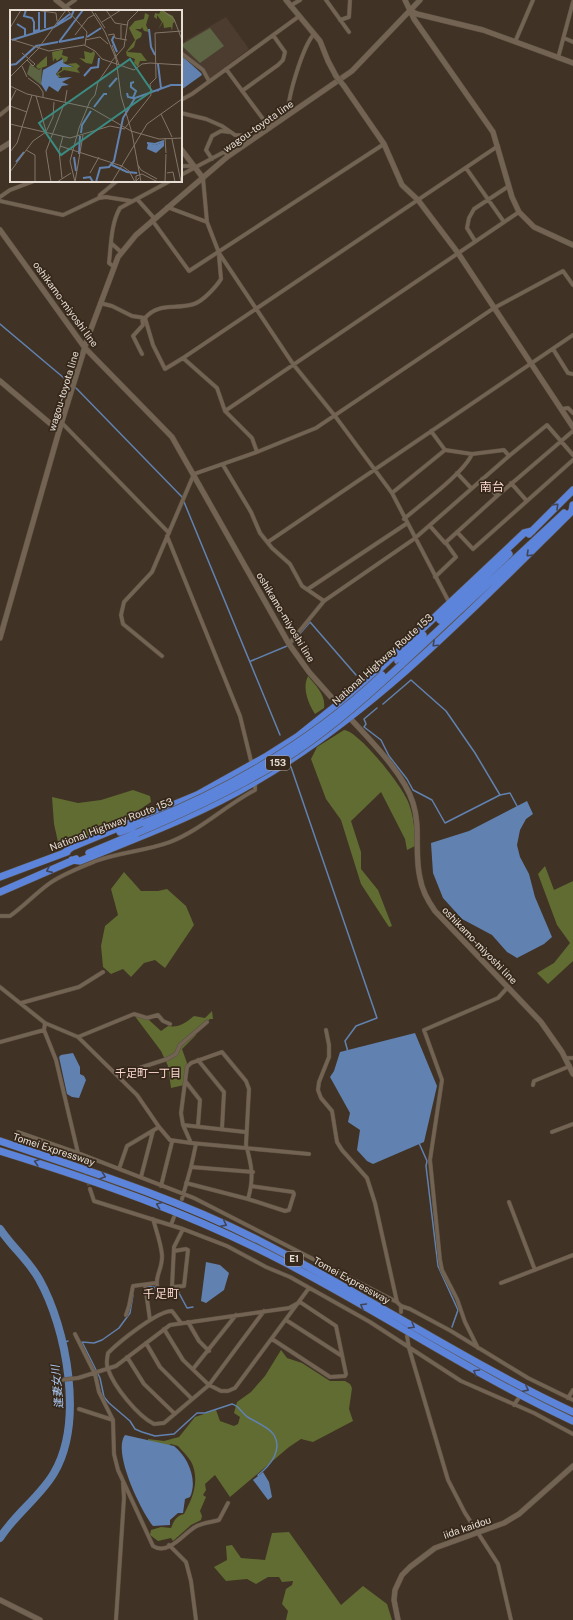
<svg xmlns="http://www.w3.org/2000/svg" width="573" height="1620" font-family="'Public Sans','Noto Sans JP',sans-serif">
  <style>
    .education { fill: #4c3c30 }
    .green { fill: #5c6443 }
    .forest { fill: #606c32 }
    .water { fill: #6182b1 }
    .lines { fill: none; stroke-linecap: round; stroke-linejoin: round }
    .stream { stroke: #6182b1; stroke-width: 1.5 }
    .river { stroke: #6182b1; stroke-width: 8 }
    .street-tunnel { stroke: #594c3e; stroke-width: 3.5; stroke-dasharray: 3.5 2; stroke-linecap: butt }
    .street-casing { stroke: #5c5144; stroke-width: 4.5 }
    .secondary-casing { stroke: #5c5144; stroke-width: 6 }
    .highway-casing { stroke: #5c5144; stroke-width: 8 }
    .street { stroke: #726353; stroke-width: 3.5 }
    .secondary { stroke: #726353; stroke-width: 5 }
    .highway { stroke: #5c84db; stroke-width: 7 }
    .secondary-bridge-casing { stroke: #5c5144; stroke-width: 6; stroke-linecap: butt }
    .highway-bridge-casing { stroke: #5c5144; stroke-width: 8; stroke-linecap: butt }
    .secondary-bridge { stroke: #726353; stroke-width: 5 }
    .highway-bridge { stroke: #5c84db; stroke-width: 7 }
    .oneway { stroke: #414454 }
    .labels { text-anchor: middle; stroke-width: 3.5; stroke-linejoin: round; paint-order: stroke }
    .shield { fill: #36281a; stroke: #b1a79c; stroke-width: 1 }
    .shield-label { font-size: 9px; font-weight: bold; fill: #e6ddd4 }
    .street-label { font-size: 10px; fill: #e6ddd4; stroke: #36281a }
    .neighbourhood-label { font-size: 11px; fill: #fddbd3; stroke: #36281a }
    .water-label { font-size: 11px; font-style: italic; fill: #adcaf4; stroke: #36281a }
    .quarter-label { font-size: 12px; fill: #fddbd3; stroke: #36281a }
    .inset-river { fill: none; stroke: #6182b1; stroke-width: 2 }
    .inset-road { fill: none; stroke: #82766a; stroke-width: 1 }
    .view { fill: #3a8b82; fill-opacity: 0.15; stroke: #3a8b82; stroke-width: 2 }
    .inset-edge { fill: none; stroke: #e6ddd4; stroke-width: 2 }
  </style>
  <rect width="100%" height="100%" fill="#403224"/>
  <path class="education" d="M226,17L249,49L209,79L204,69L181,50V43Z"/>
  <path class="green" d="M210,28L224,46L200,63L181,45Z"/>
  <path class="forest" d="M308,676C316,686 326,695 324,708L315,714C308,703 302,688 308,676Z
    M344,730C359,731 404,788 409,804C414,818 415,831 415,846L407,850L405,839L381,792L351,821L361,852V869L378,890L392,926L389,927L361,884L341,820L326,799L311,759L317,747Z
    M133,790L150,796L151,802C124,820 91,842 58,842L54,824L52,797L78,803L101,800Z
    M545,866L554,890L573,881V961L548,984L537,973L554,963L570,943L557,925L538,874Z
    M124,872L141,891H158L167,889L186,906L194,925L165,968L155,960L144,963L131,977L123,969L111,974L103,967L101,946L105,926L118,915L111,889Z
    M212,1011L213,1019H210L196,1030V1035L182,1049L187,1063L184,1085L171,1088L168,1066L161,1051L134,1015L149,1020L161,1031L168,1026C179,1028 185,1023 194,1016L205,1018Z
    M281,1350L287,1358L302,1363L330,1381H345L350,1384L352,1388L349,1409L353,1421L313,1442L301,1439L289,1447L230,1497L215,1475L205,1484L206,1490L203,1495L206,1497L200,1511L202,1516L201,1520L191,1525L173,1541L171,1538L158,1541L150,1535L151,1530L161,1527L171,1528C174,1521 176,1516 184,1514C192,1499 199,1484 193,1466C191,1459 183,1452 178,1446L171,1444L162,1449L148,1440V1439L164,1441L179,1437L195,1417L216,1410L220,1421L234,1426L238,1424L240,1417L234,1413L237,1402L251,1392L265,1376Z
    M289,1532L341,1605L363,1586L387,1604L392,1620H286L288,1611L282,1604L286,1589L292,1585L293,1581L282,1582L279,1577H268L256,1584L247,1579L226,1581L214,1567L227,1560L226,1546L232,1545L241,1558L265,1560L272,1533Z"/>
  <path class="water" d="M181,55L201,73L202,75L181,90Z
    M527,801L533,814L526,819L520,830L517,845L520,857L529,874L535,897L552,937L544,944L517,958L507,952L492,935L462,919L443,898L433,873L431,843L469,831Z
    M415,1033L437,1086L424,1142L373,1164L367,1161L357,1150L360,1130L348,1122L350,1113L330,1077L334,1071L340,1052Z
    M73,1053L80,1067V1074L84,1076L86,1080L79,1098L72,1097L67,1094L59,1057L61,1055Z
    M206,1262L220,1265L229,1273L224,1290L206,1303L201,1301Z
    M125,1435L174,1446C188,1457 198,1480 190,1497L185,1499L183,1513H178L170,1520V1525L153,1526C141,1511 112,1452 125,1435Z
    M263,1472L269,1482L272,1497L268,1500L253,1480Z"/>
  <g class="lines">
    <path class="stream" d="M0,324L77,389L182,497L280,735
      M291,644L310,622L356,675
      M251,661L287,646
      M383,704L411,680L446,711L475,753L500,795L510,793L517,806
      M377,708L364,719L366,724L364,727L381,740L389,756L407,779L413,790L432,800L445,823L500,795
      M291,767L377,1018L356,1026L345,1041L348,1052
      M419,1143L427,1161L426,1166L438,1266L458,1310L452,1327
      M146,1286L154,1287L160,1297
      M179,1293L187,1308L193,1307
      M82,1342L100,1378L104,1397L109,1403L130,1421L135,1429L142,1432L155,1436L174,1434L197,1413H205L232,1404C240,1406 242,1414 249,1418C256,1422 270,1428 274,1435C283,1450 270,1466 258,1475L260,1477
      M82,1342L94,1343L102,1340L119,1328L130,1313L133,1295
      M62,1343L68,1341"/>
    <path class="river" d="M0,1229C12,1247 29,1261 39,1279C67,1329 84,1422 54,1473C40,1497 15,1514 0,1538"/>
    <path class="street-tunnel" d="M82,1161L90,1189"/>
    <defs>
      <path id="street" d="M326,0L349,32
        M290,6L300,0
        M65,7L75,0
        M340,20L349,17L350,0
        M564,38L573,42
        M515,42L533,0
        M181,53L203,70L209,81
        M558,58L573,2
        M226,69L269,127
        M242,91L278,65L283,60L285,52L273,35
        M181,100L192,94L298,17
        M181,113L206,119L222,126L235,135L248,136L252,139
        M0,115L11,106
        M288,115C287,98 303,46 314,34
        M212,159L206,150L212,136L221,131L229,132
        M181,166H193
        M466,168L504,222
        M181,175L224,152L229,156
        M203,178L207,222L219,253L293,364L335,416L392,493L450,604
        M0,197L10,190L34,181
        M99,198L100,195L117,181
        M137,199L154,218
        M0,201L63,215L99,198L106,197L131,201
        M167,207L207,222
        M152,220L189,271L384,144
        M475,241L467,228L469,218L474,209L509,186
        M111,243L121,252
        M113,266L109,263C111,245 111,223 120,208L170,181
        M100,303L112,306L132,316L145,318C159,302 175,310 194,304C203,301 216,287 221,279L219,256
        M145,318L153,345L165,369L183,358
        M553,349L568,373L573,374
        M142,354L133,336L143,325L142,318
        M562,409L568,408L573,413
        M225,411L519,212
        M62,423L169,533
        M431,431L445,450L472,454L504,450L509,456
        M257,452L252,438L225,411L217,388L183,358L498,146
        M223,465L251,512L260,533L272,548L290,564L302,586L324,601
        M457,473L471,488
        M482,479L497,496
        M511,483L526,500
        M392,493L445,450
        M404,519C421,504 464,473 472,454
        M430,526L445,543L497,496L573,431
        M457,532L473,549L573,460
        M167,536L240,716L252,765
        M268,542L573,335
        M435,577L456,557L446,543
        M308,589L406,524
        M289,644L324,601L414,539L509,456L547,425L573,455
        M162,656L123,624L121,615L124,602L152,572L194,474L257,452L316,428L494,308L563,271L573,285
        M0,916H10C24,906 36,893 50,883C63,874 81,867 96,861C120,852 146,851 170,842C201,830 226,805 255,790V782
        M0,987L45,1023L78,1037L137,1095L159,1127L170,1140L191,1143
        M21,1003L79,987L103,972
        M45,1023L44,1030L56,1060L78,1153
        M326,1030L329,1045V1057L319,1082L318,1090L321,1098L332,1111L337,1142L342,1150L367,1178L375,1203L397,1302L401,1306L410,1309L451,1331L528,1378L573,1400
        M78,1037L134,1014L147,1018L158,1015L163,1021L170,1024
        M0,1042L44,1030
        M566,1058H573
        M198,1060L224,1092L222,1129
        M118,1075L167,1059L176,1054L180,1045L207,1022
        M186,1082L200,1100L198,1126
        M533,1085L534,1081L570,1066
        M183,1125L245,1132
        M18,1132L78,1153L194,1198L397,1302
        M552,1132L573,1124
        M82,1161L83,1155
        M191,1167L253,1172
        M119,1169L127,1146L159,1127
        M141,1177L153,1131
        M186,1183L248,1199L285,1211L289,1210L294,1194L293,1192L251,1186
        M161,1186L172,1142
        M90,1189L94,1201L183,1229L227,1246L266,1267L290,1277L370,1322L461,1381L534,1413L573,1434
        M182,1199L191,1167L196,1144
        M248,1199C254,1178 252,1166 246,1145L249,1089L246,1081L222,1052L191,1063L187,1067L181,1113L183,1125L191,1143L309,1154
        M509,1202L535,1270
        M153,1219C156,1230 161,1243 162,1255C163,1272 150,1279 162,1297L178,1292L177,1287
        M171,1225L174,1217
        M174,1251L186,1249L188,1250L184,1286L172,1287L174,1247L183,1229
        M501,1283L573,1255
        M145,1285L150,1320
        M401,1306V1312
        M126,1315L129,1306L133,1286L156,1283
        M286,1320L342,1356
        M188,1322L199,1341L209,1351
        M181,1323L172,1311C157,1311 119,1342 108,1353C107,1358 106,1365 108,1369C114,1387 138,1416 154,1424L164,1423L209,1385L264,1311
        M164,1329L183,1360L209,1385L221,1391H228L235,1388L309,1288
        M75,1334L95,1374L99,1392L113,1420L114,1454L118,1470L153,1546C168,1556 183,1534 195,1527C201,1523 212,1522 219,1520L228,1503
        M407,1336L409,1348L448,1480L465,1513L498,1564L511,1620
        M272,1339L330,1377L345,1376L346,1374L336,1326L300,1302
        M146,1343L160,1367L192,1399
        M478,1348L465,1322L457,1299L442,1270L440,1260L430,1160L442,1080L424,1030L498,998L508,987
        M127,1357L144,1384L175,1414
        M193,1369L236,1315
        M60,1380L78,1378L116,1366L170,1325L289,1308L300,1302
        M568,1398L573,1390
        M514,1405L518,1399
        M79,1409L113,1420
        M169,1545L186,1562L191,1581L196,1620
        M116,1620L124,1498L123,1483"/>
      <path id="secondary" d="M56,0L70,11
        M286,0L320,41L328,61L336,76
        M405,0L414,19L493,132L512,197L519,212L534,227L573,245
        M411,11L417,14L483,30L573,63
        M344,86L384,144L402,185L418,200L458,253L573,427
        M0,149L11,142
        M181,149L203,178
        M0,230L85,348L172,437L289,644L309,672L340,707
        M0,381L59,431
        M0,638L59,431L88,337L118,257L136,235L227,157L352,71L420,0
        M348,716C369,739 404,773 413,803C421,828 414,853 420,878C422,891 428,901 435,911L541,1022L562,1052L573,1074
        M0,1600L40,1620
        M398,1620L394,1600L395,1590L402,1575L410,1567L435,1548L504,1523L519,1514L573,1466"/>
      <path id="highway" d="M529,534L573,490
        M440,620L509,554
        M398,661L423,635
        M401,665L564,513
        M120,832L144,823
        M64,853L72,847L197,795L267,756L297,737L367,681L524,533L532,531
        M89,853L137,833
        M72,860L80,861C139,837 199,815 253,783C374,713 473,609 572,511L573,505
        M0,877L67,852
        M0,892L76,859
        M0,1141C89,1171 178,1199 262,1242C367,1296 466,1362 573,1412
        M0,1151C97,1181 192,1214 282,1261C381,1312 472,1374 573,1421"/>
    </defs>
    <use href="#street" class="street-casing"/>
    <use href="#secondary" class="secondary-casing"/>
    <use href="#highway" class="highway-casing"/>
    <use href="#street" class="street"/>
    <use href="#secondary" class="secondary"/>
    <use href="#highway" class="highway"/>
    <defs>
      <path id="secondary-bridge" d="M336,76L344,86"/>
      <path id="highway-bridge" d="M144,823C232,788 313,740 382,675
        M137,833C182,814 227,793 270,768C318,740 361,702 401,665"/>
    </defs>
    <use href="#secondary-bridge" class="secondary-bridge-casing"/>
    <use href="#highway-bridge" class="highway-bridge-casing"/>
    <use href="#secondary-bridge" class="secondary-bridge"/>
    <use href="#highway-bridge" class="highway-bridge"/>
  </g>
  <defs><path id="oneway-chevron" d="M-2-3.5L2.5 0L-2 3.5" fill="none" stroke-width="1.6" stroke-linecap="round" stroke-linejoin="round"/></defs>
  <g class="oneway">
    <use href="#oneway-chevron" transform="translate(556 506) rotate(-44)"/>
    <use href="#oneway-chevron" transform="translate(529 554) rotate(136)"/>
    <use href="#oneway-chevron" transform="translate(435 644) rotate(137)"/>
    <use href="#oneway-chevron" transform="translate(49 870) rotate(156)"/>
    <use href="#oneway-chevron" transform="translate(37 1162) rotate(-163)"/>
    <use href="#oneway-chevron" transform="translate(103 1176) rotate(19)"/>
    <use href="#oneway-chevron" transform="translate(159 1205) rotate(-159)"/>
    <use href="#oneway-chevron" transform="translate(224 1224) rotate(26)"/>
    <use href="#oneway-chevron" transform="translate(363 1306) rotate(-150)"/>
    <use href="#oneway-chevron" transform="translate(412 1326) rotate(30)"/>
    <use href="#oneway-chevron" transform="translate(476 1372) rotate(-150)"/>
    <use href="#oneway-chevron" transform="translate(526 1389) rotate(27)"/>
  </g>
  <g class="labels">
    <g class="shield">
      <rect x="266" y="756" width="24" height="14" rx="3"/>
      <rect x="285" y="1252" width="18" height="14" rx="3"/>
    </g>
    <g class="shield-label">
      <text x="278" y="766">153</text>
      <text x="294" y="1262">E1</text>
    </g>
    <g class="street-label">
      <text transform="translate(258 126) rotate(-35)" y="4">wagou-toyota line</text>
      <text transform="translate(66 304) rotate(54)" y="4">oshikamo-miyoshi line</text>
      <text transform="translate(63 391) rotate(-73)" y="4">wagou-toyota line</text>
      <text transform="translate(286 617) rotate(59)" y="4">oshikamo-miyoshi line</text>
      <text transform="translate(382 659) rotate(-42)" y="4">National Highway Route 153</text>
      <text transform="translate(111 824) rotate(-21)" y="4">National Highway Route 153</text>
      <text transform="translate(480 945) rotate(46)" y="4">oshikamo-miyoshi line</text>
      <text transform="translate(54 1149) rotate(18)" y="4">Tomei Expressway</text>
      <text transform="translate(352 1280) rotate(29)" y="4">Tomei Expressway</text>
      <text transform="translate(467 1527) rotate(-19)" y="4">iida kaidou</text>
    </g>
    <g class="neighbourhood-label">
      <text x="148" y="1077">千足町一丁目</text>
    </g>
    <g class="water-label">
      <text transform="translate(57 1387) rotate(-95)" y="4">逢妻女川</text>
    </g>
    <g class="quarter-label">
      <text x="492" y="491">南台</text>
      <text x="161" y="1298">千足町</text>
    </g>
  </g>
  <g transform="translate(10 10)">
    <rect width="172" height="172" fill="#403224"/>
    <path d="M20,54L29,60L32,57L31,75L17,64Z" fill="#5c6443"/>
    <path d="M151,0L163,6L165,12L163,13L162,21L161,17L154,18L153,12L148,20L152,12L147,5V9L144,7L145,3L149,4ZM135,3L139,5L136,15L139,22L134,21L132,17L131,19H125L132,23L131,27L126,30L124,37L117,42L131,43L137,51H130L128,57L124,53L125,49L117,46L116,42L125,30L119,18L125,11L134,9ZM51,40H53L52,45L58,47L57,51L53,53L52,47L47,51L45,48L43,52L42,42ZM74,41L81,43L84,41L85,44L82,54L76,53L69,48L75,49ZM37,46V56L28,59L26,56ZM66,53L70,56L67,59L70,63L54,60L48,64L51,67H48L47,63L52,60V57H64L57,54Z" fill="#606c32"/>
    <path d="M53,49V53L63,57H51L46,64L49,68L62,67L52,72L59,75L52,76L48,82L39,76L36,82L31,74L33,60ZM154,132V136L146,143L137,139L138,133L145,135Z" fill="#6182b1"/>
    <path class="inset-river" d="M16,0L14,6L22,8L24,12V23M35,0V18M7,14L15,19V26M47,14L60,4M139,19L141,37L145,45M24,21L29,20V2M104,26L102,30L107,42M77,27L91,18M2,30L44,17L61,7L64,0M49,32L74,27M49,32L73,0M0,55L6,54L26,36L48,32M74,66L81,58L88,57L89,48M99,77L107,68M147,81L151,78L148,54M117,83L118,87L123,88L126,81L121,77V73L124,72M84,97L94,84H97M71,123L72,115L81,101M137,133L145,134L154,131M69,144L70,126M64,147L66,161M6,152L14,142M102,155L117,162L127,163M73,168L80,167L83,172M86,172L90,158L99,157L104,151L113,108L125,88L161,75H172"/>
    <path class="inset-road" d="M25,0L46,3L47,11M57,0L77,22L75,35M81,0L95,22L106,49L111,86L122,123L131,172M96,0L105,13L117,15M152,0L164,9L172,30M85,3L95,18M92,12L111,0M0,18L11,0M65,25L78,8L84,5M98,25L104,24L105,28L117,30M0,29L39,41L74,35L85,41L92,49L124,60L132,54L140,53L172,55M111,29V15M75,30L90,27L98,34M102,35L109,55M12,43L25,54L23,56L17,50M101,52L114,37L118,11L129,0M12,56L17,67M0,67L28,39L56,0M18,68L29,76L33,82V87M0,76L17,84L81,98L121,121L149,129L172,128M26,86L36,121M0,92L6,80M55,92L57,80M0,96L17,102M151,104L162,127M0,114L60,128L100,116L115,119M115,118L141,85L140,74L146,68L145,23L172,21M155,128L156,143M162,129L171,172M50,136L112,156M16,140L25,145V172M0,142L7,133L22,85M128,155L131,160L147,169M112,156L119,161L125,172M0,162L23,131L36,122L43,107L44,92M80,163L89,147M157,163L163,162L165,172M52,168L49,141L53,126M129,168L126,171V166L132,164L148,172M41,172L36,141L54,94M47,172L61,163M65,172L73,125M65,172L60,151L69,118L80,91L85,85L88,72L101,53M102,172L137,114L172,89M155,172L156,144"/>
    <path class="view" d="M120,49L142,81L51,145L29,113Z"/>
    <rect width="172" height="172" class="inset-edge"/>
  </g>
</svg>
